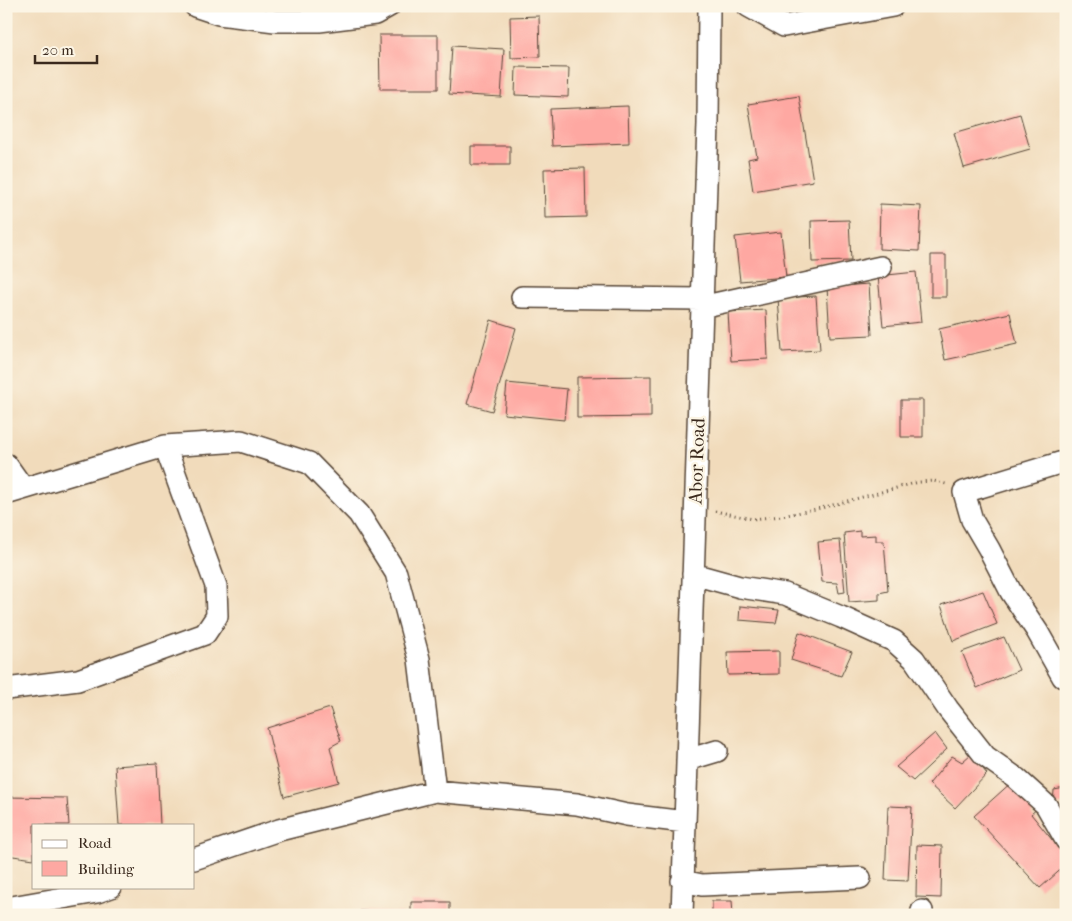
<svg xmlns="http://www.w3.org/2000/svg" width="1072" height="921" font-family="'IM FELL French Canon',serif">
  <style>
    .building { fill: #fea8a2 }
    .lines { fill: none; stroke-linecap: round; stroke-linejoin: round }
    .minor-casing { stroke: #564536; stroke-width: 24 }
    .path { stroke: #564536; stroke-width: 3; stroke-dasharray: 1 4; stroke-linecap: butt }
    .minor { stroke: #fff; stroke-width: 21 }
    .labels { text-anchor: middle; stroke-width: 5; stroke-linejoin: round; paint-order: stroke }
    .street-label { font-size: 19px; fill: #3b2a1e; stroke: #fcf5e5 }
  </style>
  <rect width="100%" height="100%" fill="#fcf5e5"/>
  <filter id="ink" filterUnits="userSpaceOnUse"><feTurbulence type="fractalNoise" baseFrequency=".02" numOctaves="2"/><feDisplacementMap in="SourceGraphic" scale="10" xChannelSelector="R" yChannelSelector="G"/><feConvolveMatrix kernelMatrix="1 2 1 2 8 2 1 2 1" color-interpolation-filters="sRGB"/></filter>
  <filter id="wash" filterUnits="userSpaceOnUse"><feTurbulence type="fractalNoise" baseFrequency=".0096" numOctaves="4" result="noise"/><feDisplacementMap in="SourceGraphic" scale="20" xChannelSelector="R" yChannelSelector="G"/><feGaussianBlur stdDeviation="1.12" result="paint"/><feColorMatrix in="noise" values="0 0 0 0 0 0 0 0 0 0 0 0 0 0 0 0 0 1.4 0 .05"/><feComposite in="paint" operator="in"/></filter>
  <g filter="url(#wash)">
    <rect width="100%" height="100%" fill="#f1dbbb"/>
    <g id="blocks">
      <path class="building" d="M539,16L540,57L511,58L510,17Z
        M379,35H438V89H380Z
        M452,46L504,49L501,97L449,94Z
        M516,67L569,68L568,97L515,95Z
        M799,96L813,181L753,191L748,159L757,157L748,104Z
        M628,106L629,143L552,146L550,109Z
        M1020,114L1030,149L964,168L954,133Z
        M471,146H510V165H471Z
        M585,168L586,217L545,218L544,169Z
        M880,204L921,206L919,251L879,249Z
        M849,220L851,261L812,262L811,221Z
        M781,232L786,277L740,281L735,237Z
        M931,255H946V297H931Z
        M916,272L921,322L883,326L878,276Z
        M869,284L872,335L830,337L827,287Z
        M816,296L820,350L782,352L778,298Z
        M766,310L768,359L731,361L728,312Z
        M1010,313L1017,344L945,360L939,329Z
        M491,320L516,328L492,411L467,404Z
        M651,376V417L577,418V377Z
        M507,383L567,389L564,420L504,414Z
        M901,400H923V437H901Z
        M860,531V536L876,535V541H884L888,591L879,593V600L849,602L844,533Z
        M840,540L845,592L839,593L837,583L822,582L818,542Z
        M983,591L997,624L953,641L941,605Z
        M740,606L779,610L776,623L739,620Z
        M799,632L852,652L841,676L791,660Z
        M1004,637L1019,670L977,688L962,652Z
        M779,651V674L728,675L727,652Z
        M330,708L341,741L330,747L339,782L284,797L267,728Z
        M935,733L947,749L913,781L896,767Z
        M971,754L987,774L955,808L929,784L952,756L962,762Z
        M157,763L160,825H119L115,766Z
        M1013,781L1039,807L1031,814L1066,857V865L1040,888L974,816Z
        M1065,788L1066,805H1053L1054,790Z
        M6,797L67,798L69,825H34V859L6,855Z
        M888,806L912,807L908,881L885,880Z
        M917,845L942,846L941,898L916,897Z
        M712,901H732L733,915H712Z
        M411,902H450V915H411Z
        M360,911L402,913V915H359Z"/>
    </g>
  </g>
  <g filter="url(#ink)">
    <use href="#blocks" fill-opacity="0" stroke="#564536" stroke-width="1"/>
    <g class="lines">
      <defs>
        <path id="minor" d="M195,6L219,14L275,21H319L375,14L389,6
          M748,6L784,26L893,6
          M522,297L701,299
          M701,307L881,267
          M6,464L23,488
          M6,494L165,446L241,441L309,463L359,514L396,573L419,659L435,791
          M693,574L740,587L785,594L841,617L894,641L914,659L948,709L985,756L1016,778L1046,805L1066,840
          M1063,677L1037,631L1011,592L989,549L972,520L964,492L1066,461
          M6,689L78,680L205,634L217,616L216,586L165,446
          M687,760L717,751
          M194,859L279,830L435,791L577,804L627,815L685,822
          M682,881L702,885L860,878
          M6,908L97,892L111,887
          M682,915L708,124L709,6
          M921,915L922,911"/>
      </defs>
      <use href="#minor" class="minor-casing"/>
      <path class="path" d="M715,511L753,519L782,516L821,508L919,482L934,481L946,484"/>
      <use href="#minor" class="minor"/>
    </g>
  </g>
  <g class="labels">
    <g class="street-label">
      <text transform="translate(696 461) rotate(-88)" y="7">Abor Road</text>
    </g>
  </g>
  <rect width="1072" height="921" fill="none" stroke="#fcf5e5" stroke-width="25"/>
  <rect x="32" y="824" width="162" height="65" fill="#fcf5e5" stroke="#afa495"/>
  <rect x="42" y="840" width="25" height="8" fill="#ffffff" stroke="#afa495"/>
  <text x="78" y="848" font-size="15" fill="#3b2a1e">Road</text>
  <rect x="42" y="861" width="25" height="15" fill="#fea8a2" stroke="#afa495"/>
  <text x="78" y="874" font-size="15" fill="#3b2a1e">Building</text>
  <path d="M35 55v8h62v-8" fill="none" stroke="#3b2a1e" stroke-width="2.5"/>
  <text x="42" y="55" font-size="15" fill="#3b2a1e" stroke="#fcf5e5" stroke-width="4" paint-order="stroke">20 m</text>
</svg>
